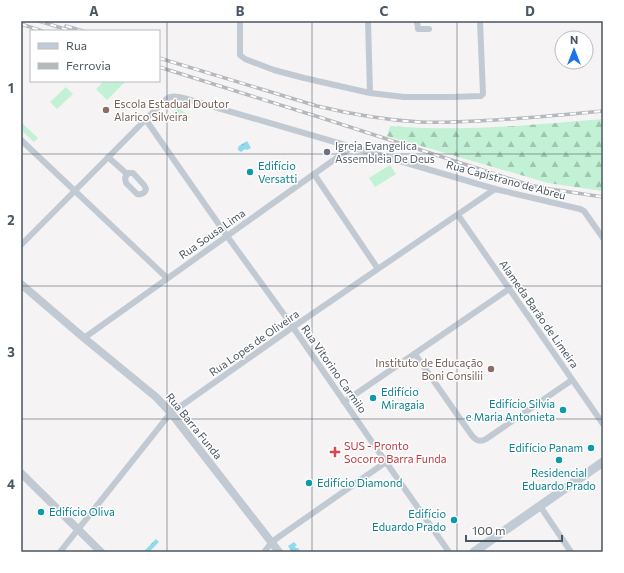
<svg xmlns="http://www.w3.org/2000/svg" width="624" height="573" font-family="Commissioner,sans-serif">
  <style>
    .forest { fill: url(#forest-firs) }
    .green { fill: #c3f1d5 }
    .water { fill: url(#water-ripples) }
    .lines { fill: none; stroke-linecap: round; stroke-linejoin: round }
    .minor { stroke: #c1cad2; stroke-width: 6 }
    .tertiary { stroke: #c1cad2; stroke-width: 8 }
    .secondary { stroke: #c1cbd6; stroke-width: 9 }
    .rail-casing { stroke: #b5b8bd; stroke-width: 3.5 }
    .rail { stroke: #fff; stroke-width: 2; stroke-dasharray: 6; stroke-linecap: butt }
    .grid { fill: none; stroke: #4a5661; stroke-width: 1; stroke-opacity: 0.55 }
    .education-dot { fill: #8d6e63; stroke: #fff; stroke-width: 1.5 }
    .worship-dot { fill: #6b7280; stroke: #fff; stroke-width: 1.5 }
    .culture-dot { fill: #0f9aa8; stroke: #fff; stroke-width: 1.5 }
    .health-dot { fill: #e0444e; stroke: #fff; stroke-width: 1.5 }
    .labels { text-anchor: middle; stroke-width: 3; stroke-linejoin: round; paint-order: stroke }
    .education-label { font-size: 11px; fill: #785e54; stroke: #fff; text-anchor: start }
    .worship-label { font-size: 11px; fill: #5b616d; stroke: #fff; text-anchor: start }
    .culture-label { font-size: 11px; fill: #0d838f; stroke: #fff; text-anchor: start }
    .street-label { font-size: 11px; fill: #4a5661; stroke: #fff }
    .health-label { font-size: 11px; fill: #be3a42; stroke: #fff; text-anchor: start }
    .neatline { fill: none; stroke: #4a5661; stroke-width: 1.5 }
    .grid-label { font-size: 13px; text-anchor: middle; font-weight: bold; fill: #4a5661 }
  </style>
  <defs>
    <pattern id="forest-firs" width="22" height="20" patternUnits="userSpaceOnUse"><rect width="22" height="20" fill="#c3f1d5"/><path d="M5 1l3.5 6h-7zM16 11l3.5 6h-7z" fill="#a0c6b0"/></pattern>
    <pattern id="water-ripples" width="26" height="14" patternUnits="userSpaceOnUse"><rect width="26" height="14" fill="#90daee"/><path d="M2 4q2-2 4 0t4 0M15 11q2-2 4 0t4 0" fill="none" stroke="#78b4c4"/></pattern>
  </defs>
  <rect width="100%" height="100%" fill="#f5f3f3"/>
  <path class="forest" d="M603,119V191L548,183L387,136L390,126C461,132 532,125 603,119Z"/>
  <path class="green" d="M104,81H126L107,100L96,89Z
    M66,87L73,94L57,109L50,102Z
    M178,107L190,117L185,123L173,112Z
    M21,122L38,138L34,142L21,130Z
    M390,165L396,174L375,187L369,178Z"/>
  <path class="water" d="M247,141L251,148L247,150L245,149L241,152L238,150V148L239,146Z
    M156,539L159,542L149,552H143Z
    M294,542L297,545L295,546L296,548H298L301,552H292L288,546Z"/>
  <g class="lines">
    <path class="minor" d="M240,21V55L245,59L274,70L304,78L370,93L404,97H452L481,96L483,94L480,21
      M368,21L370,93
      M417,21L418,29H429
      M146,120L227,236L288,320L381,455L449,552
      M21,140L167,278
      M108,157L127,174
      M128,173H133L144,185L146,189C145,193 141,195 137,194L126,183L125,178Z
      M314,174L378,269
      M458,215L603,424
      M21,245L165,100C172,94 179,97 187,99L352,147L495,189L580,209L584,211L603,238
      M84,338L227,236L352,147
      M415,354L470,433C475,440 479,443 486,439L572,380
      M344,402L509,289
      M540,506L571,552
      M60,552L165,420L171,413L293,327L495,189
      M264,552L272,542L280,536L386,462"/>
    <path class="tertiary" d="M21,284L84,338L156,397L171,413L279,552
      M21,473L101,552"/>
    <path class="secondary" d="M474,552L603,462"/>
    <defs>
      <path id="rail" d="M39,21L71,31
        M21,24L42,31
        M66,26L83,31
        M159,58L317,106C350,114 385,120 420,122C439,123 458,122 478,121C520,119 561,115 603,111
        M159,67L322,118L529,185L550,189L603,197"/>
    </defs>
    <use href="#rail" class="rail-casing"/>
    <use href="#rail" class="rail"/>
  </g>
  <path class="grid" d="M167,21V552M312,21V552M457,21V552M21,154H603M21,286H603M21,419H603"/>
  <g class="education-dot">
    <circle cx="106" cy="110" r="4"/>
    <circle cx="491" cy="369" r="4"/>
  </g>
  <circle class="worship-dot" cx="327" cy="152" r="4"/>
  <g class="culture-dot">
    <circle cx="250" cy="172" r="4"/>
    <circle cx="373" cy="398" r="4"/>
    <circle cx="563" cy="410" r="4"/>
    <circle cx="591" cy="448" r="4"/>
    <circle cx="559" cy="460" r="4"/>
    <circle cx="309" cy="483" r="4"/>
    <circle cx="41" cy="512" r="4"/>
    <circle cx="454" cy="520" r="4"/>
  </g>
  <path class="health-dot" d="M333 446h4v4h4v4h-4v4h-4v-4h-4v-4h4z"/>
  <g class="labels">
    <g class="education-label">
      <text x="114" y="108">Escola Estadual Doutor<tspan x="114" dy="13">Alarico Silveira</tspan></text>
      <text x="483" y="367" text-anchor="end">Instituto de Educação<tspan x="483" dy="13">Boni Consilii</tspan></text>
    </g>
    <g class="worship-label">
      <text x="335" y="150">Igreja Evangelica<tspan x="335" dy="13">Assembleia De Deus</tspan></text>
    </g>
    <g class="culture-label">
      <text x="258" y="170">Edifício<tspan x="258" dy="13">Versatti</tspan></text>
      <text x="381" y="396">Edifício<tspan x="381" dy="13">Miragaia</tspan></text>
      <text x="555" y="408" text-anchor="end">Edifício Silvia<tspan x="555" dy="13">e Maria Antonieta</tspan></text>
      <text x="583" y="452" text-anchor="end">Edifício Panam</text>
      <text x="559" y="477" text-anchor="middle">Residencial<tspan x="559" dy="13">Eduardo Prado</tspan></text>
      <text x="317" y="487">Edifício Diamond</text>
      <text x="49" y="516">Edifício Oliva</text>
      <text x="446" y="518" text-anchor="end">Edifício<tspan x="446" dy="13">Eduardo Prado</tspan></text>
    </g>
    <g class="street-label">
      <text transform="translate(506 180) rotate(15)" y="4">Rua Capistrano de Abreu</text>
      <text transform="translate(212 234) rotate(-35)" y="4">Rua Sousa Lima</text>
      <text transform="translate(539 314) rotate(55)" y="4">Alameda Barão de Limeira</text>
      <text transform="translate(254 343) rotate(-35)" y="4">Rua Lopes de Oliveira</text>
      <text transform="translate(334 369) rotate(55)" y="4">Rua Vitorino Carmilo</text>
      <text transform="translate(194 426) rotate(51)" y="4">Rua Barra Funda</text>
    </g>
    <g class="health-label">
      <text x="344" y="450">SUS - Pronto<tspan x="344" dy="13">Socorro Barra Funda</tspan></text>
    </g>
  </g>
  <rect width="624" height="573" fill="none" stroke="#ffffff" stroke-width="44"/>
  <rect x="30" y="30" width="130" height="52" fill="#ffffff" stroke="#b7bbc0"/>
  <rect x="38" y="43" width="20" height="6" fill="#c1cbd6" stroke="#b7bbc0"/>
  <text x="66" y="50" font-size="12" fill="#4a5661">Rua</text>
  <rect x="38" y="63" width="20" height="6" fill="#b5b8bd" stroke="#b7bbc0"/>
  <text x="66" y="70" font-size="12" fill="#4a5661">Ferrovia</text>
  <g transform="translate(574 50)"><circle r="19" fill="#ffffff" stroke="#b7bbc0"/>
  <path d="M0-3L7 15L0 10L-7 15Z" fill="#1a73e8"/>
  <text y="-6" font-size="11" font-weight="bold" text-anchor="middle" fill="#4a5661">N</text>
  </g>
  <path d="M466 535v6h96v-6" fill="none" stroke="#4a5661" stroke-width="2"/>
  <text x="472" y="535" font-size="12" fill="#4a5661" stroke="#ffffff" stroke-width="3" paint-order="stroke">100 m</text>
  <rect x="22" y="22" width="580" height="529" class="neatline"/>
  <g class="grid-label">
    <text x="94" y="16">A</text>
    <text x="240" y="16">B</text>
    <text x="384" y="16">C</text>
    <text x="530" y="16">D</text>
    <text x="11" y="93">1</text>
    <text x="11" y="225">2</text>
    <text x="11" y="357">3</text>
    <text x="11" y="489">4</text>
  </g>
</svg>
